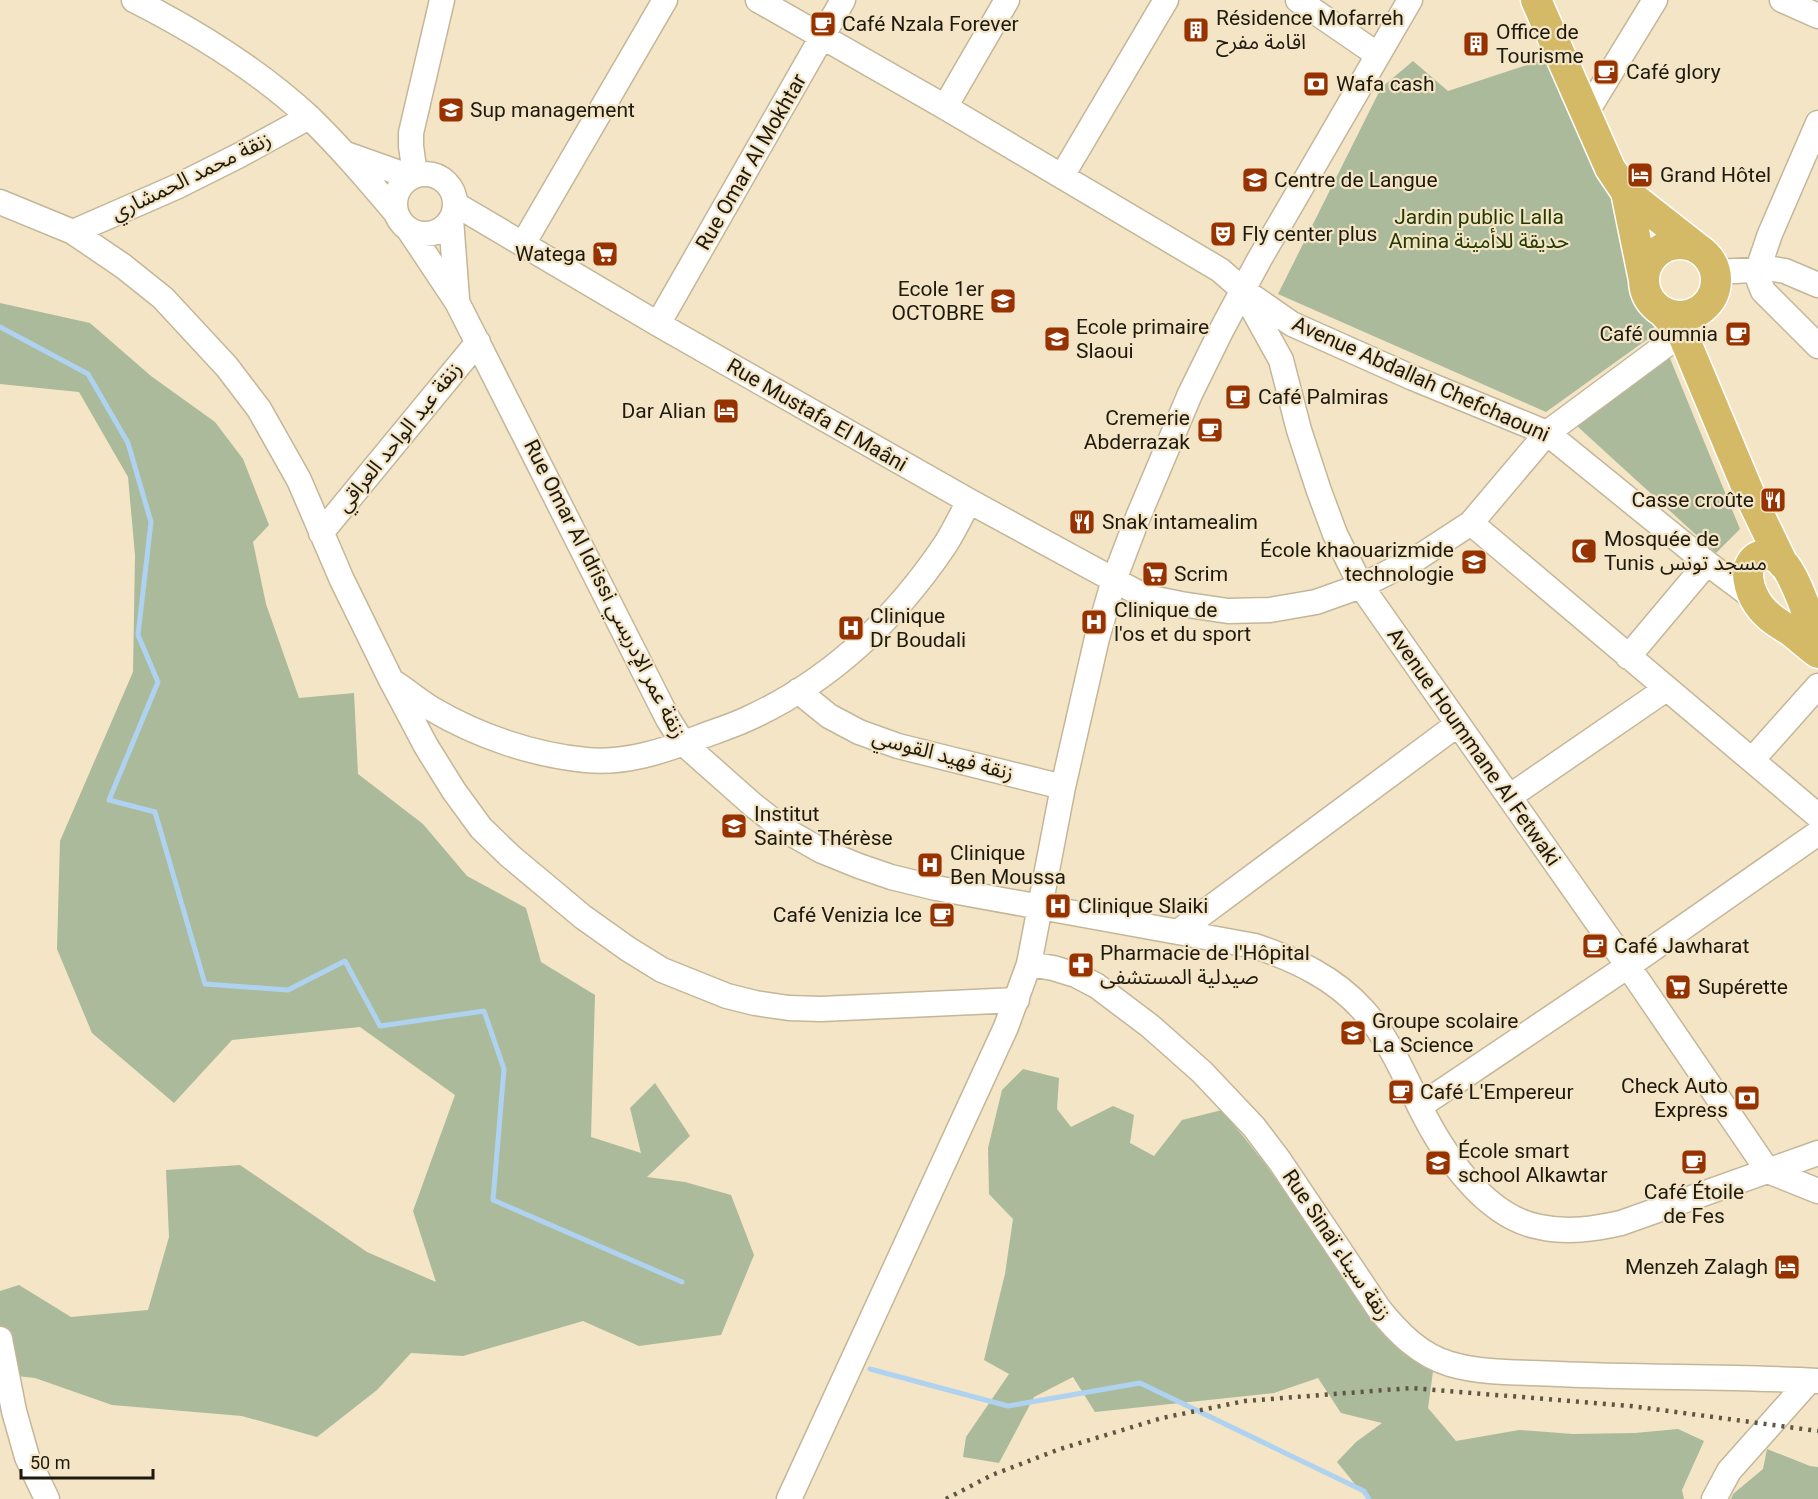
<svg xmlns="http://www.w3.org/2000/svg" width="1818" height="1499" font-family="Roboto,'Noto Sans Arabic',sans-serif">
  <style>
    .green { fill: #aaba9b }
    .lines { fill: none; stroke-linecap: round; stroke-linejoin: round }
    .stream { stroke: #afd2f0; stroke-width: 5 }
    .minor-casing { stroke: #c4b698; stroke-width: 27 }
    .major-casing { stroke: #fff; stroke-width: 33 }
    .minor { stroke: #fff; stroke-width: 24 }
    .major { stroke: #d4b966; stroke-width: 30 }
    .rail { stroke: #5e5644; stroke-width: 4.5; stroke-dasharray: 3 6; stroke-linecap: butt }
    .labels { text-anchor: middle; stroke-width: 4.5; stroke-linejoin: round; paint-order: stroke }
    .poi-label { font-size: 21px; fill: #1f1a0e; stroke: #f3e5c6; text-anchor: start }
    .street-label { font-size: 21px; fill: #1f1a0e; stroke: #f3e5c6 }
    .park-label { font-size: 21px; fill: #233a00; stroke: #f3e5c6 }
  </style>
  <rect width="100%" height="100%" fill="#f3e5c6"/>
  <path class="green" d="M1545,59L1609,168L1656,333L1546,412L1278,294L1381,88L1413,61L1448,91Z
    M0,303L90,323L151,376L215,422L243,459L269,525L253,542L266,604L299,698L354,693L358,774L423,824L467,876L526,908L541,962L595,995L591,1137L641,1153L630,1108L655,1083L690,1136L647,1177L685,1182L731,1195L754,1255L721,1335L639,1346L583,1321L463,1356L411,1353L377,1390L317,1437L242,1416L112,1405L35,1378L0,1374V1291L19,1285L71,1317L148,1310L169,1237L166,1170L240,1165L367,1252L436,1282L413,1211L455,1095L360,1027L232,1040L174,1103L92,1033L57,949L60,841L133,672L135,555L128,477L79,392L0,384Z
    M1669,356L1740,529L1716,553L1577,426Z
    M1023,1069L1059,1078L1057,1109L1071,1127L1113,1106L1134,1115L1130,1143L1154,1156L1182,1120L1222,1110L1266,1165L1300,1214L1358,1285L1434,1364L1428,1408L1456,1441L1519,1430L1573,1434L1635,1433L1678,1429L1704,1441L1682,1490L1684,1499H1367L1337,1462L1356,1442L1382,1423L1341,1413L1318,1378L1274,1393L1095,1412L1073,1377L1034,1397L999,1463L963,1457L966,1437L1009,1374L984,1360L1005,1274L1013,1219L989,1194L988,1148L1002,1090Z
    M1767,1449L1810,1466L1818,1467V1499H1731L1733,1494L1763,1469Z"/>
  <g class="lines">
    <path class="stream" d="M0,327L88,374L128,443L151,522L138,635L158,682L109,800L155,812L205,984L288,990L345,961L380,1026L484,1011L504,1069L493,1200L682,1282
      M870,1369L1008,1406L1140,1383L1364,1491L1369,1499"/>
    <defs>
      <path id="minor" d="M134,0C195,31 259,71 309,117C340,147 368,180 396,213
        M758,0L945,107L1220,270L1243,290L1292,324L1413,378L1547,433L1707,563L1755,599
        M1298,0L1378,55
        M1782,0L1818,16
        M945,107L1007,0
        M1586,113L1655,0
        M1818,123L1770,234L1758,269L1759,281L1763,291L1818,346
        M346,154L411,177
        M395 204a30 30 0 1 1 60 0a30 30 0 1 1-60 0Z
        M415,175L411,146V133L442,0
        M1062,176L1166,0
        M0,202L73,232L123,266L163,298L227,367L259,409L299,480L342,580L391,680L426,746L454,791L481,828L510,856L583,917L628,949L662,970L727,996L755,1003L789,1008L821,1009L1017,1000
        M455,204L658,324L969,501L1114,580L1146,597L1181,604L1228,611L1270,610L1316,602L1361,586L1419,557L1471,523L1547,433L1682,333
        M451,219L457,299
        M409,230L457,302L668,719L683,743L753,805L785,830L822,851L859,866L891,877L936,888L1255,946C1296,960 1335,978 1364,1011C1388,1038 1403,1072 1419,1105C1442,1152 1484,1217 1540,1227C1568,1233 1594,1229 1621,1223L1818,1153
        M73,232L176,187L238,156L309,117
        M523,244L665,0
        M1715,272L1773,269L1785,271L1818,285
        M1245,295L1281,360L1299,430L1319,491L1335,534L1361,586L1628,966L1768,1171L1818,1191
        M658,324L843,0
        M1471,523L1818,816
        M321,533L478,342
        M1628,657L1707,563
        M395,683C407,691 419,701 432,709C478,736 533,755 586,760C625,764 664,751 700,737C716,731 732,726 747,719C829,682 895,619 945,545C954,531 961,516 969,501
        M798,691L829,716L859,732L898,746L1063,787
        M1752,760L1818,686
        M1509,797L1666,689
        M1178,932L1458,724
        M1029,964L1053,968L1076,975L1097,986L1150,1026L1202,1072L1254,1127L1279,1160L1379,1309C1398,1333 1420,1355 1450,1364C1484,1374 1523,1372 1558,1374C1645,1378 1732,1376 1818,1381
        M1420,1106L1628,966L1818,833
        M0,1339L14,1411L27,1457L47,1499
        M789,1499L1006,1027L1029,964L1063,787L1097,638L1114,580L1138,517L1190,394L1222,329L1259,260L1410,0
        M1714,1499L1729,1471L1809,1381"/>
      <path id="major" d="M1536,0L1610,168L1626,192L1696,247
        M1626,192L1644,280
        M1644 280a36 36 0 1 1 72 0a36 36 0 1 1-72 0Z
        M1662,311L1682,333L1752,500L1783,564
        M1818,642C1809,621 1797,577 1782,562C1769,550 1750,553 1748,573C1748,581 1751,592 1755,599C1763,614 1776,622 1789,630C1799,637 1808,646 1818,653"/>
    </defs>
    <use href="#minor" class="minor-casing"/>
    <use href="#major" class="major-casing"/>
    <use href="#minor" class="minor"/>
    <use href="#major" class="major"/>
    <path class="rail" d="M946,1499L992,1475L1060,1449L1162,1418L1245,1401L1411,1388L1631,1406L1818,1431"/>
  </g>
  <defs>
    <symbol id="cafe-square" viewBox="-11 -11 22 22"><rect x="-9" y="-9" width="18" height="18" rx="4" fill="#973300" stroke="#f3e5c6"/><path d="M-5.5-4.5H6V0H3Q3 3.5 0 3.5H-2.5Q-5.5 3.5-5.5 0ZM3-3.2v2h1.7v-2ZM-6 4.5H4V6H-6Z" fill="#fff"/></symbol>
    <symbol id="building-square" viewBox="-11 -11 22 22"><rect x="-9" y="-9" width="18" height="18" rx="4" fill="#973300" stroke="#f3e5c6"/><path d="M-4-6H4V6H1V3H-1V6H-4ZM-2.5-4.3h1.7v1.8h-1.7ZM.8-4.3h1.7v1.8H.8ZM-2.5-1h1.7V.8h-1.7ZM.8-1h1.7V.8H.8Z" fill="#fff"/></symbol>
    <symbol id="bank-square" viewBox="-11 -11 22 22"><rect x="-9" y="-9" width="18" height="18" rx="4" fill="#973300" stroke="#f3e5c6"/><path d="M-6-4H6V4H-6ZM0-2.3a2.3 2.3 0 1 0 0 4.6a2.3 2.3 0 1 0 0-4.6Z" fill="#fff"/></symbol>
    <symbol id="school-square" viewBox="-11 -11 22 22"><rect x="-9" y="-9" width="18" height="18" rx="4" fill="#973300" stroke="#f3e5c6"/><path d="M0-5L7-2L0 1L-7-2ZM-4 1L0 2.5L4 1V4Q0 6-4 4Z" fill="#fff"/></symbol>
    <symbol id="hotel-square" viewBox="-11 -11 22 22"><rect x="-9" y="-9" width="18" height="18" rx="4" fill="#973300" stroke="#f3e5c6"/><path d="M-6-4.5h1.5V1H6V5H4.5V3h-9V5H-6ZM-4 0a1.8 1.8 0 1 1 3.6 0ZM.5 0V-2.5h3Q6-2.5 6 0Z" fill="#fff"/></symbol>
    <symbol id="theatre-square" viewBox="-11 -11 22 22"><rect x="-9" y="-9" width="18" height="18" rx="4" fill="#973300" stroke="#f3e5c6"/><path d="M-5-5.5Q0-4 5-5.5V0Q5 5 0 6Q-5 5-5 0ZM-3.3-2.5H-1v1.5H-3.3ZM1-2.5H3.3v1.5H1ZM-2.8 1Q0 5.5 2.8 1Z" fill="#fff"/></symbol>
    <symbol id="supermarket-square" viewBox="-11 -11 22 22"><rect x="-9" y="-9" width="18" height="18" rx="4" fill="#973300" stroke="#f3e5c6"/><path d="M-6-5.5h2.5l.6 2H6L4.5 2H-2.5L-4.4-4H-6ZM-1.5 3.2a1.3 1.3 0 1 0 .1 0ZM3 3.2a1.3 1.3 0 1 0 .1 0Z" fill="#fff"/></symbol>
    <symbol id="restaurant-square" viewBox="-11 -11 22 22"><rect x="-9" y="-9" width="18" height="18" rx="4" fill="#973300" stroke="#f3e5c6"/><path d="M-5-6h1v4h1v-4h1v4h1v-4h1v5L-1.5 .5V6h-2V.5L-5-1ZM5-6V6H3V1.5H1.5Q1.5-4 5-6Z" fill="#fff"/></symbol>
    <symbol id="mosque-square" viewBox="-11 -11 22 22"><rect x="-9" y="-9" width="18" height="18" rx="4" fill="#973300" stroke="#f3e5c6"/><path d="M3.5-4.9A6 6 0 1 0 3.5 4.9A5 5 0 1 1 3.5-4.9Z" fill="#fff"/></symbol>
    <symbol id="hospital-square" viewBox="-11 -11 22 22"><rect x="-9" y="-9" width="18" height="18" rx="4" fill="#973300" stroke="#f3e5c6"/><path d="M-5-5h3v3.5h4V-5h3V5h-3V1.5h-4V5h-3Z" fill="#fff"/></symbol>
    <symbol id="pharmacy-square" viewBox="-11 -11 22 22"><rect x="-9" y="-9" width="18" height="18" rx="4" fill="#973300" stroke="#f3e5c6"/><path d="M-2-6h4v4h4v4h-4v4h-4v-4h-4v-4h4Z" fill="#fff"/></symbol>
  </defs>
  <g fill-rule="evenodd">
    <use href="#cafe-square" x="808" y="9" width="30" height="30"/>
    <use href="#building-square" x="1181" y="15" width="30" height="30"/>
    <use href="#building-square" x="1461" y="29" width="30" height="30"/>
    <use href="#cafe-square" x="1591" y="57" width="30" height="30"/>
    <use href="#bank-square" x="1301" y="69" width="30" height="30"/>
    <use href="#school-square" x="436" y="95" width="30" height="30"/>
    <use href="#hotel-square" x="1625" y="160" width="30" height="30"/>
    <use href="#school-square" x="1240" y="165" width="30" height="30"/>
    <use href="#theatre-square" x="1208" y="219" width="30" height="30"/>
    <use href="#supermarket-square" x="590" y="239" width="30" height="30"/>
    <use href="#school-square" x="988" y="286" width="30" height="30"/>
    <use href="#cafe-square" x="1723" y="319" width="30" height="30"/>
    <use href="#school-square" x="1042" y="324" width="30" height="30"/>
    <use href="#cafe-square" x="1223" y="382" width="30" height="30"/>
    <use href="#hotel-square" x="711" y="396" width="30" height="30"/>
    <use href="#cafe-square" x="1195" y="415" width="30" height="30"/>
    <use href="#restaurant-square" x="1758" y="485" width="30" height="30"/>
    <use href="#restaurant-square" x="1067" y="507" width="30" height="30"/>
    <use href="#mosque-square" x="1569" y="536" width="30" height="30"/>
    <use href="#school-square" x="1459" y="547" width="30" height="30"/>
    <use href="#supermarket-square" x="1140" y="559" width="30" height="30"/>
    <use href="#hospital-square" x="1079" y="607" width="30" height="30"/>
    <use href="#hospital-square" x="836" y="613" width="30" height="30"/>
    <use href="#school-square" x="719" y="811" width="30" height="30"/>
    <use href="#hospital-square" x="915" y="850" width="30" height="30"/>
    <use href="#hospital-square" x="1043" y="891" width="30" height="30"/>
    <use href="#cafe-square" x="927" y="900" width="30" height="30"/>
    <use href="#cafe-square" x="1580" y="931" width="30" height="30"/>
    <use href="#pharmacy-square" x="1066" y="950" width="30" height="30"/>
    <use href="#supermarket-square" x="1663" y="972" width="30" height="30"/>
    <use href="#school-square" x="1338" y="1018" width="30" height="30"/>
    <use href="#cafe-square" x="1386" y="1077" width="30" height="30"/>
    <use href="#bank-square" x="1732" y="1083" width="30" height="30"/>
    <use href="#cafe-square" x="1679" y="1147" width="30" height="30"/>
    <use href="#school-square" x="1423" y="1148" width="30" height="30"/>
    <use href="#hotel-square" x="1772" y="1252" width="30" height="30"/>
  </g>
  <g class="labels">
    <g class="poi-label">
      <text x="1216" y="25">Résidence Mofarreh<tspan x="1216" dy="24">اقامة مفرح</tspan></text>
      <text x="842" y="31">Café Nzala Forever</text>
      <text x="1496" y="39">Office de<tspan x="1496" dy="24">Tourisme</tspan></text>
      <text x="1626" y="79">Café glory</text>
      <text x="1336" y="91">Wafa cash</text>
      <text x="470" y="117">Sup management</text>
      <text x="1660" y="182">Grand Hôtel</text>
      <text x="1274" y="187">Centre de Langue</text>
      <text x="1242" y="241">Fly center plus</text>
      <text x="586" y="261" text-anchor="end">Watega</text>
      <text x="984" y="296" text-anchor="end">Ecole 1er<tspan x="984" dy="24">OCTOBRE</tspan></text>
      <text x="1076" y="334">Ecole primaire<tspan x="1076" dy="24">Slaoui</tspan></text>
      <text x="1718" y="341" text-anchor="end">Café oumnia</text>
      <text x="1258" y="404">Café Palmiras</text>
      <text x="706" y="418" text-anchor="end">Dar Alian</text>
      <text x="1190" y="425" text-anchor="end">Cremerie<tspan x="1190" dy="24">Abderrazak</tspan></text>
      <text x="1754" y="507" text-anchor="end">Casse croûte</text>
      <text x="1102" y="529">Snak intamealim</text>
      <text x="1604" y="546">Mosquée de<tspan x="1604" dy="24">Tunis مسجد تونس</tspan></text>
      <text x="1454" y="557" text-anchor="end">École khaouarizmide<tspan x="1454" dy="24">technologie</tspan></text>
      <text x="1174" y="581">Scrim</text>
      <text x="1114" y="617">Clinique de<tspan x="1114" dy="24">l'os et du sport</tspan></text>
      <text x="870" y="623">Clinique<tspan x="870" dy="24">Dr Boudali</tspan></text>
      <text x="754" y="821">Institut<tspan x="754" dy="24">Sainte Thérèse</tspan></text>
      <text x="950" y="860">Clinique<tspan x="950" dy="24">Ben Moussa</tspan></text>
      <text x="1078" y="913">Clinique Slaiki</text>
      <text x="922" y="922" text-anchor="end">Café Venizia Ice</text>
      <text x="1614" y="953">Café Jawharat</text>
      <text x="1100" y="960">Pharmacie de l'Hôpital<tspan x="1100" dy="24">صيدلية المستشفى</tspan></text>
      <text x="1698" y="994">Supérette</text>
      <text x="1372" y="1028">Groupe scolaire<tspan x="1372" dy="24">La Science</tspan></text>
      <text x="1728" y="1093" text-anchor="end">Check Auto<tspan x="1728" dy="24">Express</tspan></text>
      <text x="1420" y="1099">Café L'Empereur</text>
      <text x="1458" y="1158">École smart<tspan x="1458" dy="24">school Alkawtar</tspan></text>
      <text x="1694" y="1199" text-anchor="middle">Café Étoile<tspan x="1694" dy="24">de Fes</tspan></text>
      <text x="1768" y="1274" text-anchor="end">Menzeh Zalagh</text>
    </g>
    <g class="street-label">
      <text transform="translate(751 162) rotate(-60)" y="7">Rue Omar Al Mokhtar</text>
      <text transform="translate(191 176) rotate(-26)" y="7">زنقة محمد الحمشاري</text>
      <text transform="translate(1421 379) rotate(24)" y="7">Avenue Abdallah Chefchaouni</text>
      <text transform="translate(817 415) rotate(30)" y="7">Rue Mustafa El Maâni</text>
      <text transform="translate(399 437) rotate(-51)" y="7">زنقة عبد الواحد العراقي</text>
      <text transform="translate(605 589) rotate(63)" y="7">Rue Omar Al Idrissi زنقة عمر الإدريسي</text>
      <text transform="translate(1474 747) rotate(55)" y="7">Avenue Hoummane Al Fetwaki</text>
      <text transform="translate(943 755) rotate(15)" y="7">زنقة فهيد القوسي</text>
      <text transform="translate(1337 1245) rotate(56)" y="7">Rue Sinaï زنقة سيناء</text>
    </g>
    <g class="park-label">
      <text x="1479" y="224">Jardin public Lalla<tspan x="1479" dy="24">Amina حديقة للاأمينة</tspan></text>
    </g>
  </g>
  <path d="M21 1469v9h132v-9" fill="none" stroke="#1f1a0e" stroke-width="3"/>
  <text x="30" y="1469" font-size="18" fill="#1f1a0e" stroke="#f3e5c6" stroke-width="4.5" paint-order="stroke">50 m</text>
</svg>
